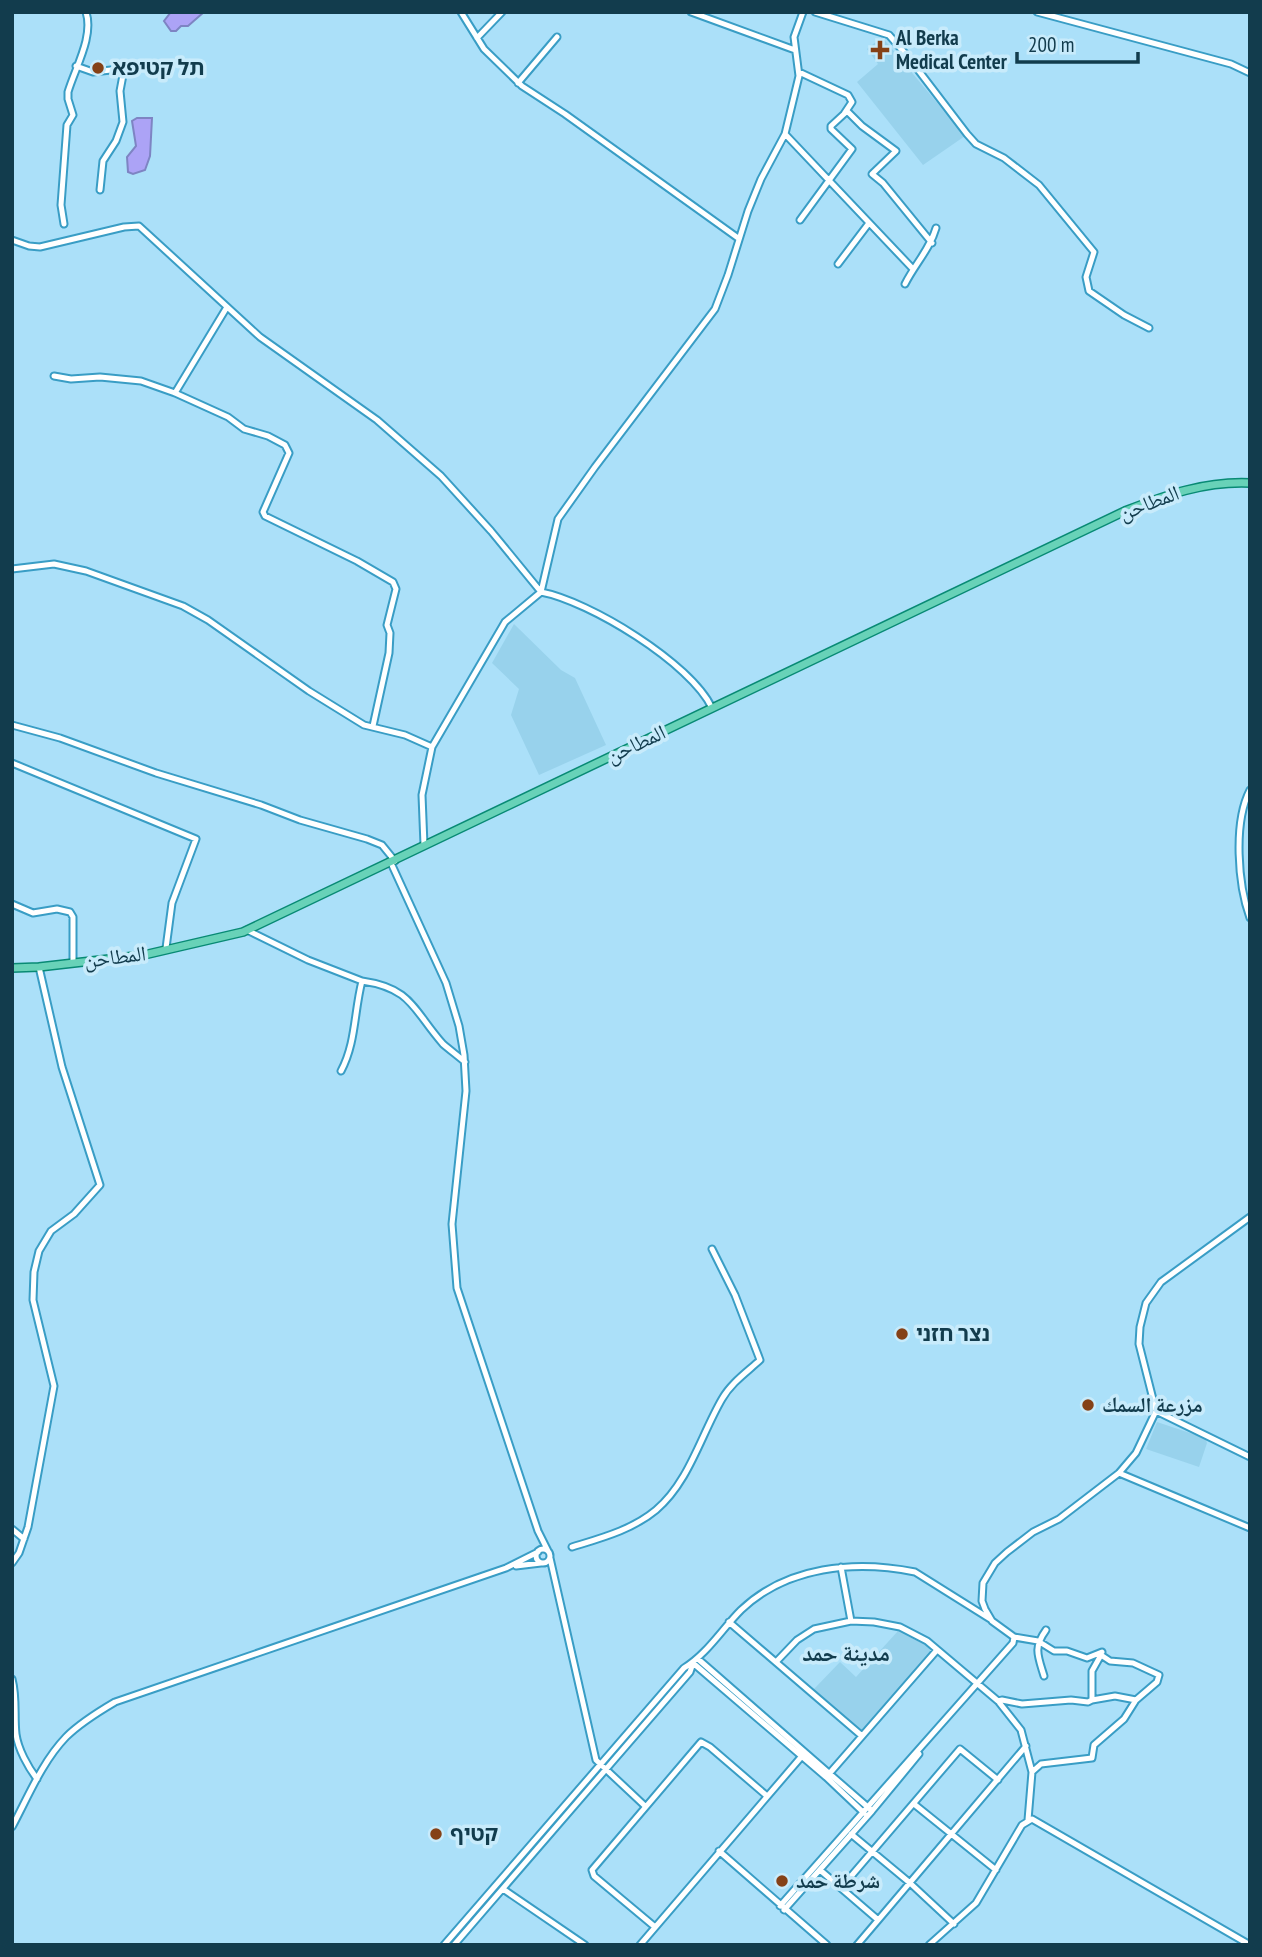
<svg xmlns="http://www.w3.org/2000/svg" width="1262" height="1957" font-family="'PT Sans Narrow','Noto Naskh Arabic','Noto Sans Hebrew',sans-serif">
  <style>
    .built { fill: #98d2ec }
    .water { fill: #aca3f6; stroke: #7e84c3; stroke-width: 2 }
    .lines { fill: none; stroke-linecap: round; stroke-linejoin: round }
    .minor-casing { stroke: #399dc5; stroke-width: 9 }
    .major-casing { stroke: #088a74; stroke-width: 10 }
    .minor { stroke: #fff; stroke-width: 5 }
    .major { stroke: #68d2b8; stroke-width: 7 }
    .poi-dot { fill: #854117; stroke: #c8ebfb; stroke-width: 2.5 }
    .labels { text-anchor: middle; stroke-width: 7; stroke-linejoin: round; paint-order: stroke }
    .poi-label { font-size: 21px; font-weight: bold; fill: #123c4d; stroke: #c8ebfb; text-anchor: start }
    .street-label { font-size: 21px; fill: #123c4d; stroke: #c8ebfb }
    .neighbourhood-label { font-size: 23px; font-weight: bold; fill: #123c4d; stroke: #c8ebfb }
  </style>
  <rect width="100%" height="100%" fill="#abe0f9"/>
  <path class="built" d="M882,37L965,136L923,165L857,82L878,64L867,49Z
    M514,624L561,670L575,678L606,745L539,775L511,715L519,689L492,663Z
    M1157,1422L1205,1438L1207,1443L1199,1467L1146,1449Z
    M898,1631L929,1647L931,1653L861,1733L814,1689L840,1662L856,1677Z"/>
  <path class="water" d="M171,12H204L188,26H181L176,31H171L164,21Z
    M137,118H152L150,156L145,170L133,174L128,172L127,157L136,146L132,121Z"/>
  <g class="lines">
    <defs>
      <path id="minor" d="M461,12L484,49L522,86L565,114L738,238
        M691,12L795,50
        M815,12L889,35L909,58L967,134L976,144L1004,158L1039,185L1094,252L1086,277L1089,291L1124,315L1149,328
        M1037,12L1231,64L1250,73
        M477,38L502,12
        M76,66L93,72L120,69L123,75L120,91L123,122L116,141L103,161L100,190
        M799,72L848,95L852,102L844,114L831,126V129L852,149L800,220
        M518,83L557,37
        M847,111L862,126L896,151L872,174L883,183L932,243
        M785,134L913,269
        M64,224L61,205L67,125L73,115L68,99V92C75,68 94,37 86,12
        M12,240L29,246L40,247L124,227L139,226L260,337L377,420L441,476L491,531L541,592C589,601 691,663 712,708
        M838,264L869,223
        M905,284C915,264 930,249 936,228
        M54,376L71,379L100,377L141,381L175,393L228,417L244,429L268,436L285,445L289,453L263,512L265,516L357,561L393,582L396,589L387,625L390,633L389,653L373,726
        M175,393L227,307
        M12,569L54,564L86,571L183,606L208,620L309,691L364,725L405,735L432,747
        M12,725L60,738L156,773L261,805L300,820L367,839L382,845L395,861
        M12,763L196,839L172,903L166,948
        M1250,790C1233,823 1238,885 1250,918
        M424,845L422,795L432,747L505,622L541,592L558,519L595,467L715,309L728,275L748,211L761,179L785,134L799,76L794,37L803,12
        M391,863L446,983L459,1026L464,1055L466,1091L452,1224L457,1288L538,1531L548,1551
        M12,904L33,913L57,909L70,912L73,917V962
        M247,930L308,960L362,981C354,1012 356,1043 341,1071
        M362,981C412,988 413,1010 443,1044C450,1050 458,1056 465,1062
        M1156,1411L1250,1457
        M1119,1473L1250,1528
        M12,1529L24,1539
        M572,1547C601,1538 632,1530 656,1510C689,1482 701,1435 722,1399C731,1383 747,1372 760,1360L735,1295L712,1249
        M536 1556a7 7 0 1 1 14 0a7 7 0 1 1-14 0Z
        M550,1558L596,1760L645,1806
        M12,1563L19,1553L28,1527L54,1386L33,1300L34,1272L39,1251L51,1231L74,1214L100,1185L62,1067L39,967
        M516,1566L541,1563
        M841,1567L851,1621
        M729,1622L862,1736
        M1014,1637L1038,1641L1054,1651H1067L1087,1658L1102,1652
        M698,1659L870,1809
        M776,1662L797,1640L814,1629L851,1621L874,1622L900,1627L927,1641L998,1701L1021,1730L1032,1772
        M693,1663L826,1777L864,1813
        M1044,1676C1038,1656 1033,1648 1046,1630
        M12,1679C17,1698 14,1716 16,1734C18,1749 28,1767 37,1779
        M1092,1700L1115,1696L1136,1700
        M998,1701L1002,1700L1022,1704L1071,1700L1088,1702L1092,1700V1671L1101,1655
        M829,1774L937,1650
        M914,1804L996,1870
        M1028,1820L1032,1772L1041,1764L1092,1758L1094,1745L1124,1719L1136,1700L1157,1682L1159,1675L1133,1663L1110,1661L1101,1655
        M12,1827C28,1797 42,1762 66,1737C80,1723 98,1712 115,1702L506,1568L538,1552
        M851,1834L910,1883L954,1924
        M719,1851L827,1945
        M820,1870L877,1919
        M841,1888L960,1749L998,1780
        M503,1889L585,1945
        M780,1906L1013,1643L1014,1637L992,1621L985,1609L982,1601L983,1583L995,1563L1007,1552L1033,1532L1059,1519L1119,1473L1136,1453L1156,1411L1139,1344L1140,1327L1146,1303L1161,1282L1250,1217
        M784,1910L872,1811L919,1754
        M655,1927L594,1876L592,1870L701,1742L710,1747L767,1796
        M444,1945L684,1668C707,1654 722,1629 741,1610C787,1566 855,1560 915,1572L990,1619
        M454,1945L690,1672L693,1663
        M640,1945L802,1756
        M857,1945L1026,1746
        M929,1945L976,1903L1022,1825L1032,1819L1250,1945"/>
      <path id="major" d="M12,968L39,967L144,955L243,932L1125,511C1166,495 1205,481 1250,483"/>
    </defs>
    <use href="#minor" class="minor-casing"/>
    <use href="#major" class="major-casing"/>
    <use href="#minor" class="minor"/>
    <use href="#major" class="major"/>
  </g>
  <g class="poi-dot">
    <path d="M876.5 39.5h7v7h7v7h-7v7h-7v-7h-7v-7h7z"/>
    <circle cx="98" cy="68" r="7"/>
    <circle cx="902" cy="1334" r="7"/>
    <circle cx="1088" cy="1405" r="7"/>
    <circle cx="436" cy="1834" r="7"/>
    <circle cx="782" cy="1881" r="7"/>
  </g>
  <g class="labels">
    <g class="poi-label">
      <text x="896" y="45">Al Berka<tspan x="896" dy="24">Medical Center</tspan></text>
      <text x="112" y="75">תל קטיפא</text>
      <text x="916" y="1341">נצר חזני</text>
      <text x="1102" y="1412">مزرعة السمك</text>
      <text x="450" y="1841">קטיף</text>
      <text x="796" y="1888">شرطة حمد</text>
    </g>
    <g class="street-label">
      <text transform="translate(1149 503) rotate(-21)" y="7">المطاحن</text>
      <text transform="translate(636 744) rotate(-25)" y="7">المطاحن</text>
      <text transform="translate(115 957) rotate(-7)" y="7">المطاحن</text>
    </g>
    <g class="neighbourhood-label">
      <text x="846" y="1661">مدينة حمد</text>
    </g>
  </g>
  <rect width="1262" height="1957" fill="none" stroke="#123c4d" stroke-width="28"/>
  <path d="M1017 52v10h121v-10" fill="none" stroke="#123c4d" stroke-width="3.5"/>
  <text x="1028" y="52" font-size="21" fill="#123c4d" stroke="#c8ebfb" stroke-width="5" paint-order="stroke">200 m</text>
</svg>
